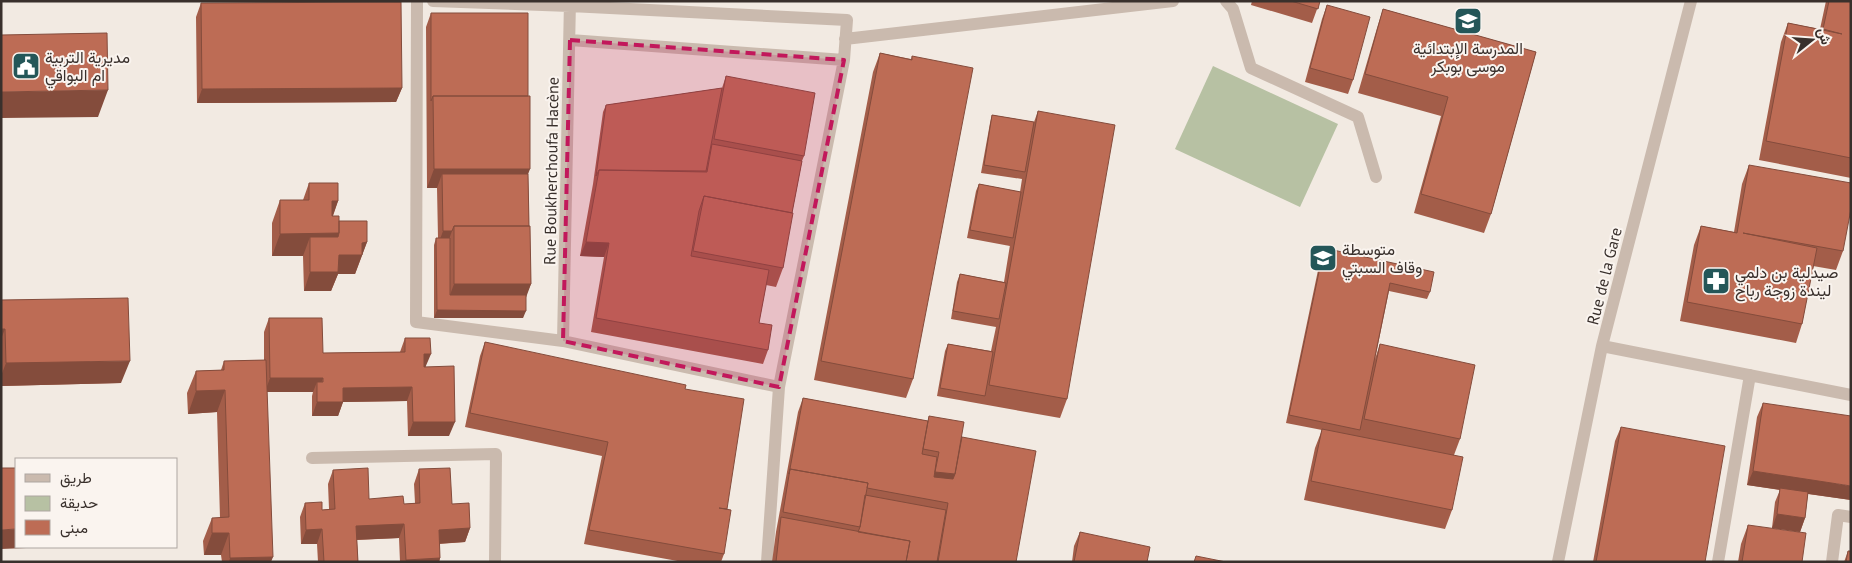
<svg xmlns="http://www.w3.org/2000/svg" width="1852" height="563" font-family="'PT Sans',Vazirmatn,sans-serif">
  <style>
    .green { fill: #b7c1a3 }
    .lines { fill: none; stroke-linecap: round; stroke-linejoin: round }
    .minor { stroke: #cabaae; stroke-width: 12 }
    .wall { fill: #a35d49 }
    .shaded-wall { fill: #844c3c }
    .building { fill: #bd6c55; stroke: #844c3c }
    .marked { fill: #c2185b; fill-opacity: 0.2; stroke: #c2185b; stroke-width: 4; stroke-dasharray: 10 6; stroke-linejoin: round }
    .labels { text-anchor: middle; stroke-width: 4; stroke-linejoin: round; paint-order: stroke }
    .poi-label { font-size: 16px; fill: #39302c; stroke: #faf4ef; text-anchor: start }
    .street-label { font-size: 16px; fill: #39302c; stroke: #faf4ef }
  </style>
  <rect width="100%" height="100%" fill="#f2eae2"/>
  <path class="green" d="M1213,66L1338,124L1300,207L1175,149Z"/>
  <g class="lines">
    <path class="minor" d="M417,1L416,322L563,341L779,387
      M433,1L570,6L847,20L844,60L779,387L767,562
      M1226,1L1233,9L1251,68L1358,117L1376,177
      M845,39L1173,1
      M570,40L844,60
      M563,341L570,1
      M1602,346L1851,395
      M312,458L496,454L495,562
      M1558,562L1602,346L1691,1
      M1718,562L1750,375
      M1832,562L1838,515L1851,517"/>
  </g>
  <path class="wall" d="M1252,1H1320L1312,23L1251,5Z
    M1826,1H1851V178L1759,160L1781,42L1788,23L1820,29Z
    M201,3L402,88L396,102L197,103L196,17Z
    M1327,5L1353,80L1348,94L1305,82L1322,19Z
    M1383,9L1536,52L1491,214L1484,233L1414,213L1441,116L1358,93L1377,28Z
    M431,13L528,174L529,226L531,284L526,295L523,318H434V245L436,238H438L437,188H427L426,27Z
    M880,53L911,59L912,56L913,379L906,398L814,380L873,72Z
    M726,76L804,156L802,161L792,213L783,268L776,287L766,285L759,323L768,350L763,364L591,332L604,257L580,256L593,184L603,112L606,105L722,88Z
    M1038,111L1067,399L1060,418L937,396L945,351L948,344L991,351L996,327L951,319L957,282L960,274L1004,282L1010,245V246L967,238L976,191L979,184L1020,192L1022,179L981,173L990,123L992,115L1034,122Z
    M1749,165L1843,251L1836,270L1813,266L1802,324L1796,343L1680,321L1694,245L1701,226L1734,232L1742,184Z
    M309,183L338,201L333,216L367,242L355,274H338L331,291H304L303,256H272V223L280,200H303Z
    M1324,248L1430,292L1427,299L1389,291L1375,359L1380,344L1460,439L1454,455L1452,510L1445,529L1304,500L1315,448L1322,430L1286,423L1321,256Z
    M1,300L121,383L1,386Z
    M269,318L323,353L400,352L405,338L426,367L449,436H408L407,401L343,402L338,416H312V396L313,392H267L271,562H222L221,555H204L203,541L212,518H220L217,412L188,414L187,393L196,371L221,370L224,361L264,360V332Z
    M485,342L685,389L727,510L724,554L721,562H683L584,544L602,456L465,427L480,356Z
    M803,398L928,421L929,416L962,437L1016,562H772L776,532L798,412Z
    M1763,403L1851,500L1808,494L1805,518L1800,532L1772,528L1775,502L1780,490L1747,485L1757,417Z
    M1621,427L1705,562H1593L1615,441Z
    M419,469L452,504L470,528L465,542L439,544L440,558L439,562H400L399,538L357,540L358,562H318L317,544H301L300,517L305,503L322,510L329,509L328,484L333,470L369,499L404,504L415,503L414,484Z
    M1748,525L1802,562H1738L1741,544Z
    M1080,532L1147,562H1072L1074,546Z
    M1848,551L1851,562H1844Z"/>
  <path class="shaded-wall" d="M402,88L396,102L197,103L202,89Z
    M108,90L98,117L1,118V92Z
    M434,169H530L523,188L442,174L437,188H427Z
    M332,201H338L330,223Z
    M443,231H452L447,245H438Z
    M339,233L331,256L310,237L303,256H272L280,234Z
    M367,242L355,274H338L331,291H304L310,272L339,255L362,243Z
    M586,242L609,243L604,257L580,256Z
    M454,284H531L524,303H447Z
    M437,310L526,311L523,318H434Z
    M1,329H5L1,339Z
    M424,354H431L425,368H419Z
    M130,361L121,383L1,386V376L6,363Z
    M270,378H323L318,392L317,382L313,392H265Z
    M412,387L407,401L343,402L338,416H312L317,402L343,388Z
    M225,390L217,412L188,414L196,391Z
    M413,422H455L449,436H408Z
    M1753,471L1851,486V500L1747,485Z
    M935,472L955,474L948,493L928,491Z
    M1777,514L1805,518L1800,532L1772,528Z
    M404,524L399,538L351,540L356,526Z
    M470,528L465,542L433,544L439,530Z
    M16,529V547H51L1,549V530Z
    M322,529L317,544H301L306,530Z
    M212,533H229L221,555H204Z
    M273,557L271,562H229L230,558Z
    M440,558L439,562H405L406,560Z"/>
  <path class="building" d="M1291,1H1320L1318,9Z
    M1829,1H1851V158L1766,141L1788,23L1842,34L1823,29Z
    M401,2L402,88L202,89L201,3Z
    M1327,5L1370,17L1353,80L1310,68Z
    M1383,9L1536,52L1491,214L1421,194L1448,97L1365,74Z
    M431,13H528V96H433L431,101Z
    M107,33L108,90L1,92V35Z
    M880,53L912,60V56L973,68L913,379L821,361Z
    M726,76L815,93L804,156L714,139Z
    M722,88L706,171L599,170L596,176L606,105Z
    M433,96H530V169H434Z
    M1038,111L1115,125L1067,399L989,385Z
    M992,115L1034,122L1025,172L984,165Z
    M712,144L802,161L792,213L704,196L699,211L691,256L769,270L759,323L772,325L768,350L596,318L609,243L586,242L599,170L707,172Z
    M1749,165L1851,183V209L1843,251L1743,233L1817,248L1802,324L1687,302L1701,226L1737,233Z
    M442,174H528L529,226H454L452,231H443Z
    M309,183H338V201H332V216H339V233L280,234V200H309Z
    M979,184L1021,192L1013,238L970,230Z
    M704,196L793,213L783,268L693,251Z
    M339,221H367V242L362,243V255H339L338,272H310V237H338L339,233Z
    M454,226H530L531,284H454Z
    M436,238H450V295H526V311L437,310Z
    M1324,248L1434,272L1430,292L1390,283L1360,430L1289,415Z
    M960,274L1006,283L999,319L953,311Z
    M128,298L130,361L6,363L5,329H1V300Z
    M269,318H322L323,353L405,352V338H430L431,354H424V367L454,366L455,422H413L412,387L343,388V402H317V382H323V378H270Z
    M485,342L686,385L685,389L744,399L727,509L719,508L731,510L724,554L589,530L608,442L470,413Z
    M948,344L993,352L985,396L940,388Z
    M1380,344L1475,365L1460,439L1364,419Z
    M266,360L273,557L230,558L229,533H212V518L229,517L225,390L196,391V371L224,370V361Z
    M803,398L928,421L922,454L937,457L934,477L953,479L955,474L962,437L1036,451L1016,562H938L948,503L867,488L868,483L790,469L789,474Z
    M1763,403L1851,416V486L1753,471Z
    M929,416L964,422L955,474L935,472L939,452L923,449Z
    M1621,427L1725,446L1705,562H1596Z
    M1322,429L1463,457L1452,510L1311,481Z
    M1,468H16V529L1,530Z
    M368,468L369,499L403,496L404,504L420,503L419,469L450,468L452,504L469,503L470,528L439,530L440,558L406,560L404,524L356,526L358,562H324L322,529L306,530L305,503L322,502V510L335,509L333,470Z
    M790,469L868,483L860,527L783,512Z
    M1780,488L1808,492L1805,518L1777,514Z
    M865,495L946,510L937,562H906L910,541L858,532L860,527Z
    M781,517L910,541L906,562H776Z
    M1748,525L1806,533L1802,562H1742Z
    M1080,532L1150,547L1147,562H1074Z
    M1848,551H1851V562H1846Z
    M1196,556L1226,562H1194Z"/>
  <path class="marked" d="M570,40L844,60L779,387L563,341Z"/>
  <defs>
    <symbol id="school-square" viewBox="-11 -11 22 22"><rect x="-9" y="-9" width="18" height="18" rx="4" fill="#245658" stroke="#faf4ef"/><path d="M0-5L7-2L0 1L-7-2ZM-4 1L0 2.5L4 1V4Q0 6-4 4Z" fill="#fff"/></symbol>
    <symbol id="civic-square" viewBox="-11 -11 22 22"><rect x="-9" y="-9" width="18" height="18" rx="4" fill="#245658" stroke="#faf4ef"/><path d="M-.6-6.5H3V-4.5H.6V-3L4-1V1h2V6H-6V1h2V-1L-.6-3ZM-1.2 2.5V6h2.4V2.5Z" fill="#fff"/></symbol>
    <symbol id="pharmacy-square" viewBox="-11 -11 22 22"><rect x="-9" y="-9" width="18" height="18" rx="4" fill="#245658" stroke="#faf4ef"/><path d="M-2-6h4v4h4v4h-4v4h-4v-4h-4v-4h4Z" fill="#fff"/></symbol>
  </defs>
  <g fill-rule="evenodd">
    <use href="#school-square" x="1452" y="5" width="32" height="32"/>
    <use href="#civic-square" x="10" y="50" width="32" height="32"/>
    <use href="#school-square" x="1307" y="242" width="32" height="32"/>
    <use href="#pharmacy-square" x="1700" y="265" width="32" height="32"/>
  </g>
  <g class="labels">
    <g class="poi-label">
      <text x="1468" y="54" text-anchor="middle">المدرسة الإبتدائية<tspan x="1468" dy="18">موسى بوبكر</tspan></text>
      <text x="45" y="63">مديرية التربية<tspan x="45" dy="18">ام البواقي</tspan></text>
      <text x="1342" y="255">متوسطة<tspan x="1342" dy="18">وقاف السبتي</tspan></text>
      <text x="1735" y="278">صيدلية بن دلمي<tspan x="1735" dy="18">ليندة زوجة رباح</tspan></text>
    </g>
    <g class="street-label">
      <text transform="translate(551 171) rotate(-89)" y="6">Rue Boukherchoufa Hacène</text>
      <text transform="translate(1604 276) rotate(-76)" y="6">Rue de la Gare</text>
    </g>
  </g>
  <rect width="1852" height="563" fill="none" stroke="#39302c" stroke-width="5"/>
  <rect x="15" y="458" width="162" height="90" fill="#faf4ef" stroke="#ada6a1"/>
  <rect x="25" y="474" width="25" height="8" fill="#cabaae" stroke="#ada6a1"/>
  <text x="60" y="483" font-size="15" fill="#39302c">طريق</text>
  <rect x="25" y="496" width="25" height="15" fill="#b7c1a3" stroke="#ada6a1"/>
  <text x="60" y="508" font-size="15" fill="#39302c">حديقة</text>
  <rect x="25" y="520" width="25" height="15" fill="#bd6c55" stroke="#ada6a1"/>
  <text x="60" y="533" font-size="15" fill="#39302c">مبنى</text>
  <g transform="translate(1812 40) rotate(73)" stroke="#faf4ef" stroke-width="4" paint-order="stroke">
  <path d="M0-4L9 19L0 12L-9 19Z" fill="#39302c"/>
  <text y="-8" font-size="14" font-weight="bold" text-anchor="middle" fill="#39302c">ش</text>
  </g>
</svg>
